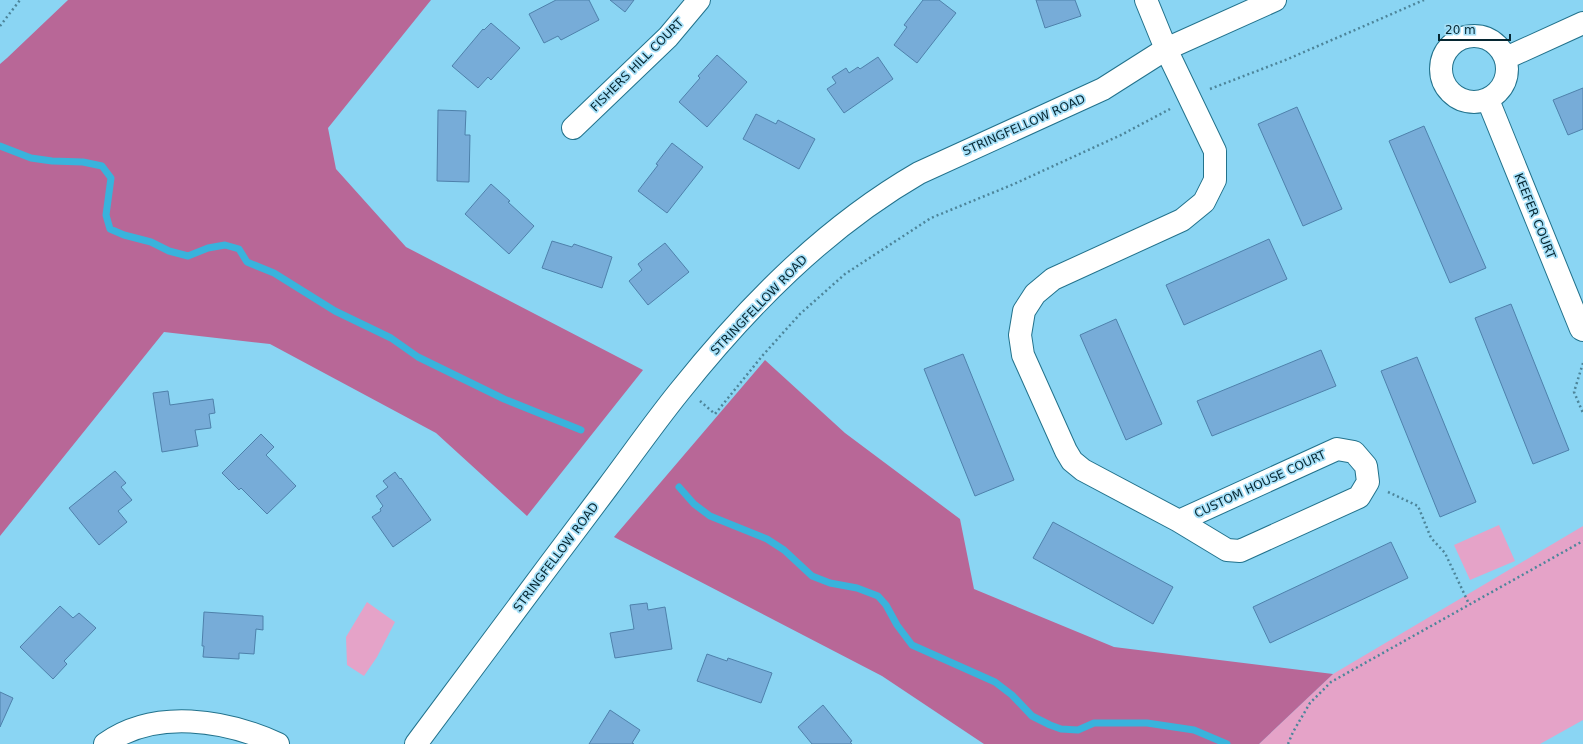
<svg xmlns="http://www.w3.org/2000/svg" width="1583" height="744" font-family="'DejaVu Sans',sans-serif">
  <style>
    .green { fill: #e5a3c8 }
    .forest { fill: #b86797 }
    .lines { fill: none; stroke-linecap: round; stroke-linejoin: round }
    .stream { stroke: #39b3dc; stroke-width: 7 }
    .building { fill: #77acd8; stroke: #4e81ab }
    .street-casing { stroke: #22728c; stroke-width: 24 }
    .secondary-casing { stroke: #22728c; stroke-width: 24 }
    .path { stroke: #4d859a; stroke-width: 2.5; stroke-dasharray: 2 3; stroke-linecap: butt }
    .street { stroke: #fff; stroke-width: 22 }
    .secondary { stroke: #fff; stroke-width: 22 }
    .labels { text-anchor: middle; stroke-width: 3.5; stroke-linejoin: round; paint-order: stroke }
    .street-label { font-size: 12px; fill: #062732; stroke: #a6e0f8 }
  </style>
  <rect width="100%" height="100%" fill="#8ad5f3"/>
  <path class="green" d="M1499,525L1515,561L1470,580L1454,545Z
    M1583,526V720L1540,744H1259L1333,674Z
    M367,602L395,622L377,657L364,676L347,665L346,637Z"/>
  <path class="forest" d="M68,0H431L328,128L336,169L406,247L643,370L527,516L436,433L270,344L164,332L0,536V64L7,58Z
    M765,360L845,433L960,519L974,589L1114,647L1333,674L1259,744H984L882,676L614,537Z"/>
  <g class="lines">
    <path class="stream" d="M0,146L31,158L52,161L83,162L102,166L111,178L106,215L110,229L124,235L151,242L169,251L188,256L208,248L225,245L239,249L247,262L274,273L335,311L391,338L418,357L504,399L581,430
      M679,487L694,504L710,516L767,539L784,550L812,576L830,583L857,588L878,596L886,605L897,625L912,645L995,682L1012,695L1032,716L1050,725L1061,729L1078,730L1094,723H1147L1194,730L1227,744"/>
  </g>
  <path class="building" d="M556,0H589L599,20L561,40L558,36L544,43L529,14Z
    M610,0H634L625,12Z
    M923,0H939L956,13L917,63L894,45L907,27L904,25Z
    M1036,0H1075L1081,16L1045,28Z
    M491,23L520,48L491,80L488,77L478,88L452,66L483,29L484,30Z
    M717,55L747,82L707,127L679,102L700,78L698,76Z
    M878,57L893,79L844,113L827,89L836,83L832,77L846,68L849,73L858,67L860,69Z
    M1583,88V129L1568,135L1553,100Z
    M1297,107L1342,209L1303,226L1258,124Z
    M438,110L466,111L465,135H470L469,182L437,181Z
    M756,114L776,124L778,120L815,139L799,169L743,139Z
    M1424,126L1486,268L1450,283L1389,141Z
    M672,143L703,167L667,213L638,191L658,165L656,164Z
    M491,184L510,201L508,202L534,226L509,254L465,214Z
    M1269,239L1287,279L1184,325L1166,285Z
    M552,241L572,247L574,244L612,257L602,288L542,268Z
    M665,243L689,272L648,305L629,281L642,270L638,264Z
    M1511,304L1569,450L1533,464L1475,318Z
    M1116,319L1162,424L1126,440L1080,335Z
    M1321,350L1336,386L1212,436L1197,401Z
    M963,354L1014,480L975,496L924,369Z
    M1417,357L1476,502L1440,517L1381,371Z
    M168,391L170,405L213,399L215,413L209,414L211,428L195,430L198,446L162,452L153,393Z
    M261,434L274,447L266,455L296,486L267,514L241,488L239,490L222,473Z
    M115,471L126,483L121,487L132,500L118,511L127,522L99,545L69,508Z
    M395,472L400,479L401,478L431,520L393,547L372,517L381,511L380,509L383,506L376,496L388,487L383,481Z
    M1053,522L1173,587L1153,624L1033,558Z
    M1391,542L1408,578L1270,643L1253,607Z
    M647,603L648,610L665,607L672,649L615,658L610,633L634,629L630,605Z
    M60,606L73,618L79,613L96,628L64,661L67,664L53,679L20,647Z
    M204,612L263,616V630L256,629L254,654L239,653V659L203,657L204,646H202Z
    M707,654L727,661L728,658L772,673L761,703L697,681Z
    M0,692L13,698L0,727Z
    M823,705L852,741L850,742L852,744H812L798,727Z
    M610,710L640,730L632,743L634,744H589Z"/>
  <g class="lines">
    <defs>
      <path id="street" d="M1146,0L1166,49L1215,151V180L1204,202L1182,220L1053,279L1035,294L1024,311L1020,335L1023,355L1066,451L1072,461L1083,470L1179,521L1227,550L1240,551L1359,497L1368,482L1366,466L1354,452L1337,449L1179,521
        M1441 69a33 33 0 1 1 66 0a33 33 0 1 1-66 0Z
        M1506,58L1583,23
        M1488,100L1581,329L1583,330
        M573,128L668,37L699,0
        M105,744C155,708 226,720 278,744"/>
      <path id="secondary" d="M416,744C480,658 543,573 607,488C631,456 654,423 679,392C747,307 824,228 919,173L1103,89L1166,49L1275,0"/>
    </defs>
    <use href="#street" class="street-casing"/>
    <use href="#secondary" class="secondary-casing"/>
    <path class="path" d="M0,26L20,0
      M1210,89L1288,59L1424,0
      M1583,363L1574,392L1583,413
      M700,401L715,414L763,355L800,314L845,274L931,218L1014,184L1121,135L1170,109
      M1388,492L1418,506L1431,538L1445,553L1469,604
      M1288,744L1293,732L1310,703L1331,682L1583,541"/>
    <use href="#street" class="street"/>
    <use href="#secondary" class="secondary"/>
  </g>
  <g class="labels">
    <g class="street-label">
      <text transform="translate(637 65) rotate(-45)" y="4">FISHERS HILL COURT</text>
      <text transform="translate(1024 125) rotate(-24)" y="4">STRINGFELLOW ROAD</text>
      <text transform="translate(1535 216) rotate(68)" y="4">KEEFER COURT</text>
      <text transform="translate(759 305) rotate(-46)" y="4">STRINGFELLOW ROAD</text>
      <text transform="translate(1260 484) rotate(-25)" y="4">CUSTOM HOUSE COURT</text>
      <text transform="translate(556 557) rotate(-53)" y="4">STRINGFELLOW ROAD</text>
    </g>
  </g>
  <path d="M1439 34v6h71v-6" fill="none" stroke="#062732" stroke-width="2"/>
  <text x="1445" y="34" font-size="12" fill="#062732" stroke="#a6e0f8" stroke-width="3" paint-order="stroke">20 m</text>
</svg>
